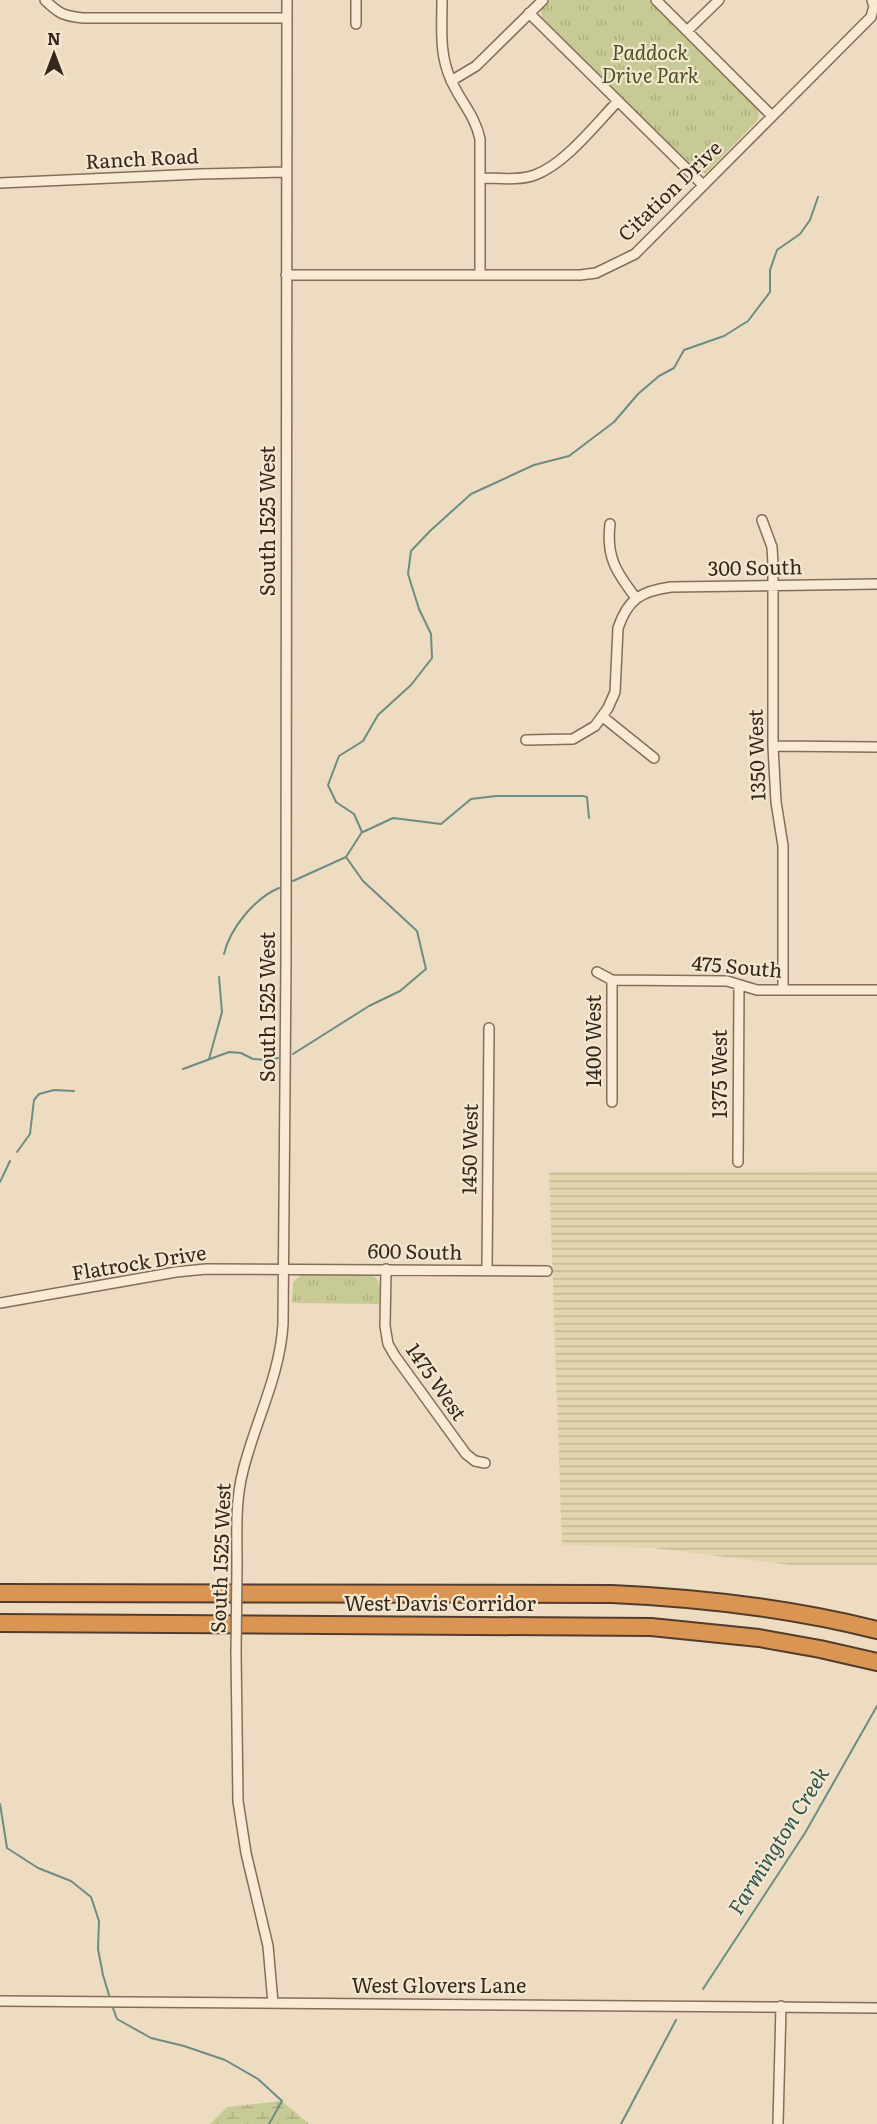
<svg xmlns="http://www.w3.org/2000/svg" width="877" height="2124" font-family="Literata,serif">
  <style>
    .farmland { fill: url(#farmland-rules) }
    .wetland { fill: url(#wetland-marsh) }
    .park { fill: url(#park-tufts) }
    .lines { fill: none; stroke-linecap: round; stroke-linejoin: round }
    .stream { stroke: #6b8d82; stroke-width: 2 }
    .minor-casing { stroke: #866d59; stroke-width: 12 }
    .motorway-casing { stroke: #533c2d; stroke-width: 20 }
    .minor { stroke: #f8ead4; stroke-width: 9 }
    .motorway { stroke: #db9552; stroke-width: 16 }
    .minor-bridge-casing { stroke: #866d59; stroke-width: 12; stroke-linecap: butt }
    .minor-bridge { stroke: #f8ead4; stroke-width: 9 }
    .labels { text-anchor: middle; stroke-width: 4.5; stroke-linejoin: round; paint-order: stroke }
    .park-label { font-size: 20px; font-style: italic; fill: #4a5224; stroke: #f4e7d0 }
    .street-label { font-size: 20px; fill: #36271d; stroke: #f4e7d0 }
    .water-label { font-size: 21px; font-style: italic; fill: #2c5550; stroke: #f4e7d0 }
  </style>
  <defs>
    <pattern id="farmland-rules" width="6" height="5" patternUnits="userSpaceOnUse" patternTransform="scale(1.5)"><rect width="6" height="5" fill="#e2d6ae"/><path d="M0 2.5h6" fill="none" stroke="#c2b895"/></pattern>
    <pattern id="wetland-marsh" width="20" height="14" patternUnits="userSpaceOnUse" patternTransform="scale(1.5)"><rect width="20" height="14" fill="#c8ca95"/><path d="M1 5h8M5 5V1M11 12h8M15 12V8" fill="none" stroke="#acae80"/></pattern>
    <pattern id="park-tufts" width="24" height="20" patternUnits="userSpaceOnUse" patternTransform="scale(1.5)"><rect width="24" height="20" fill="#c8ca95"/><path d="M3 7l-1-3M5 7V3M7 7l1-3M15 17l-1-3M17 17v-4M19 17l1-3" fill="none" stroke="#acae80"/></pattern>
  </defs>
  <rect width="100%" height="100%" fill="#eddcc1"/>
  <path class="farmland" d="M877,1171V1565H791L653,1548L562,1545L549,1172Z"/>
  <path class="wetland" d="M282,2101L309,2124H210L227,2107Z"/>
  <path class="park" d="M550,0H649L758,109L759,115L757,121L706,173H695L542,20L541,9Z
    M302,1274L371,1275C383,1280 380,1293 379,1304L292,1303L293,1282Z"/>
  <g class="lines">
    <path class="stream" d="M363,832L393,818L441,824L471,799L496,796H583L587,797L589,818
      M293,881L346,857L362,832L354,814L336,802L328,785L339,756L363,741L378,715L411,685L432,658L431,634L419,609L408,574L411,551L430,531L471,494L534,465L569,456L614,422L638,394L659,376L674,368L684,350L724,336L748,321L770,292V270L777,250L800,234L810,220L818,197
      M224,954C230,928 255,898 279,888
      M293,1054L369,1006L400,991L426,969L417,931L363,881L346,857
      M209,1059L222,1012L219,977
      M183,1069L229,1052L241,1053L253,1059L267,1060L278,1058
      M17,1152L30,1134L34,1100L39,1094L54,1090L74,1091
      M0,1182L10,1161
      M0,1804L7,1848L38,1868L71,1881L91,1897L99,1921L98,1949L103,1975L109,1995
      M703,1989L805,1833L877,1706
      M113,2008L117,2019L151,2038L184,2046L225,2060L258,2079L282,2101L269,2124
      M621,2124L676,2020"/>
    <defs>
      <path id="minor" d="M45,0C59,14 64,16 83,18H287
        M442,0C442,27 439,55 451,80C460,101 475,115 480,139V275
        M656,0L772,116
        M529,13L703,185
        M356,24V0
        M687,31L719,0
        M451,81L476,66L543,0
        M480,178C498,178 518,181 535,175C565,164 596,124 618,101
        M0,183L200,174L286,172
        M286,275H580L596,273L635,254L871,17L874,6L872,0
        M762,520L772,547L773,564V746L776,802L783,846V990
        M610,524C606,557 616,572 636,598
        M603,717L654,758
        M526,740L573,739L595,726L608,708L615,692L618,628C628,599 641,591 671,587L877,584
        M773,746L877,747
        M597,972L612,980L727,981L757,990H877
        M612,1102V980
        M738,1162L739,985
        M386,1269L385,1326L388,1344L395,1356L466,1454L475,1461L485,1463
        M487,1270L489,1028
        M0,1303L176,1272L206,1269L547,1271
        M237,1564C237,1533 235,1502 243,1471C255,1422 280,1376 283,1324L286,961L287,0
        M236,1653L238,1801L246,1853L268,1946L273,2003
        M0,2001L877,2008
        M778,2124L781,2006"/>
      <path id="motorway" d="M0,1593L612,1594C702,1598 790,1608 877,1630
        M0,1623L651,1627L759,1638L820,1649L877,1662"/>
    </defs>
    <use href="#minor" class="minor-casing"/>
    <use href="#motorway" class="motorway-casing"/>
    <use href="#minor" class="minor"/>
    <use href="#motorway" class="motorway"/>
    <defs>
      <path id="minor-bridge" d="M236,1653L237,1564"/>
    </defs>
    <use href="#minor-bridge" class="minor-bridge-casing"/>
    <use href="#minor-bridge" class="minor-bridge"/>
  </g>
  <g class="labels">
    <g class="park-label">
      <text x="650" y="60">Paddock<tspan x="650" dy="23">Drive Park</tspan></text>
    </g>
    <g class="street-label">
      <text transform="translate(142 159) rotate(-3)" y="7">Ranch Road</text>
      <text transform="translate(670 191) rotate(-44)" y="7">Citation Drive</text>
      <text transform="translate(268 521) rotate(-90)" y="7">South 1525 West</text>
      <text transform="translate(755 568) rotate(-1)" y="7">300 South</text>
      <text transform="translate(757 755) rotate(-92)" y="7">1350 West</text>
      <text transform="translate(737 967) rotate(5)" y="7">475 South</text>
      <text transform="translate(268 1007) rotate(-90)" y="7">South 1525 West</text>
      <text transform="translate(594 1041) rotate(-90)" y="7">1400 West</text>
      <text transform="translate(720 1074) rotate(-90)" y="7">1375 West</text>
      <text transform="translate(470 1149) rotate(-89)" y="7">1450 West</text>
      <text transform="translate(415 1252) rotate(1)" y="7">600 South</text>
      <text transform="translate(139 1263) rotate(-9)" y="7">Flatrock Drive</text>
      <text transform="translate(436 1382) rotate(55)" y="7">1475 West</text>
      <text transform="translate(221 1558) rotate(-88)" y="7">South 1525 West</text>
      <text x="440" y="1611">West Davis Corridor</text>
      <text x="439" y="1993">West Glovers Lane</text>
    </g>
    <g class="water-label">
      <text transform="translate(779 1841) rotate(-58)" y="7">Farmington Creek</text>
    </g>
  </g>
  <g transform="translate(54 54)" stroke="#f4e7d0" stroke-width="4.5" paint-order="stroke">
  <path d="M0-4.5L10 22L0 15L-10 22Z" fill="#36271d"/>
  <text y="-9" font-size="16" font-weight="bold" text-anchor="middle" fill="#36271d">N</text>
  </g>
</svg>
